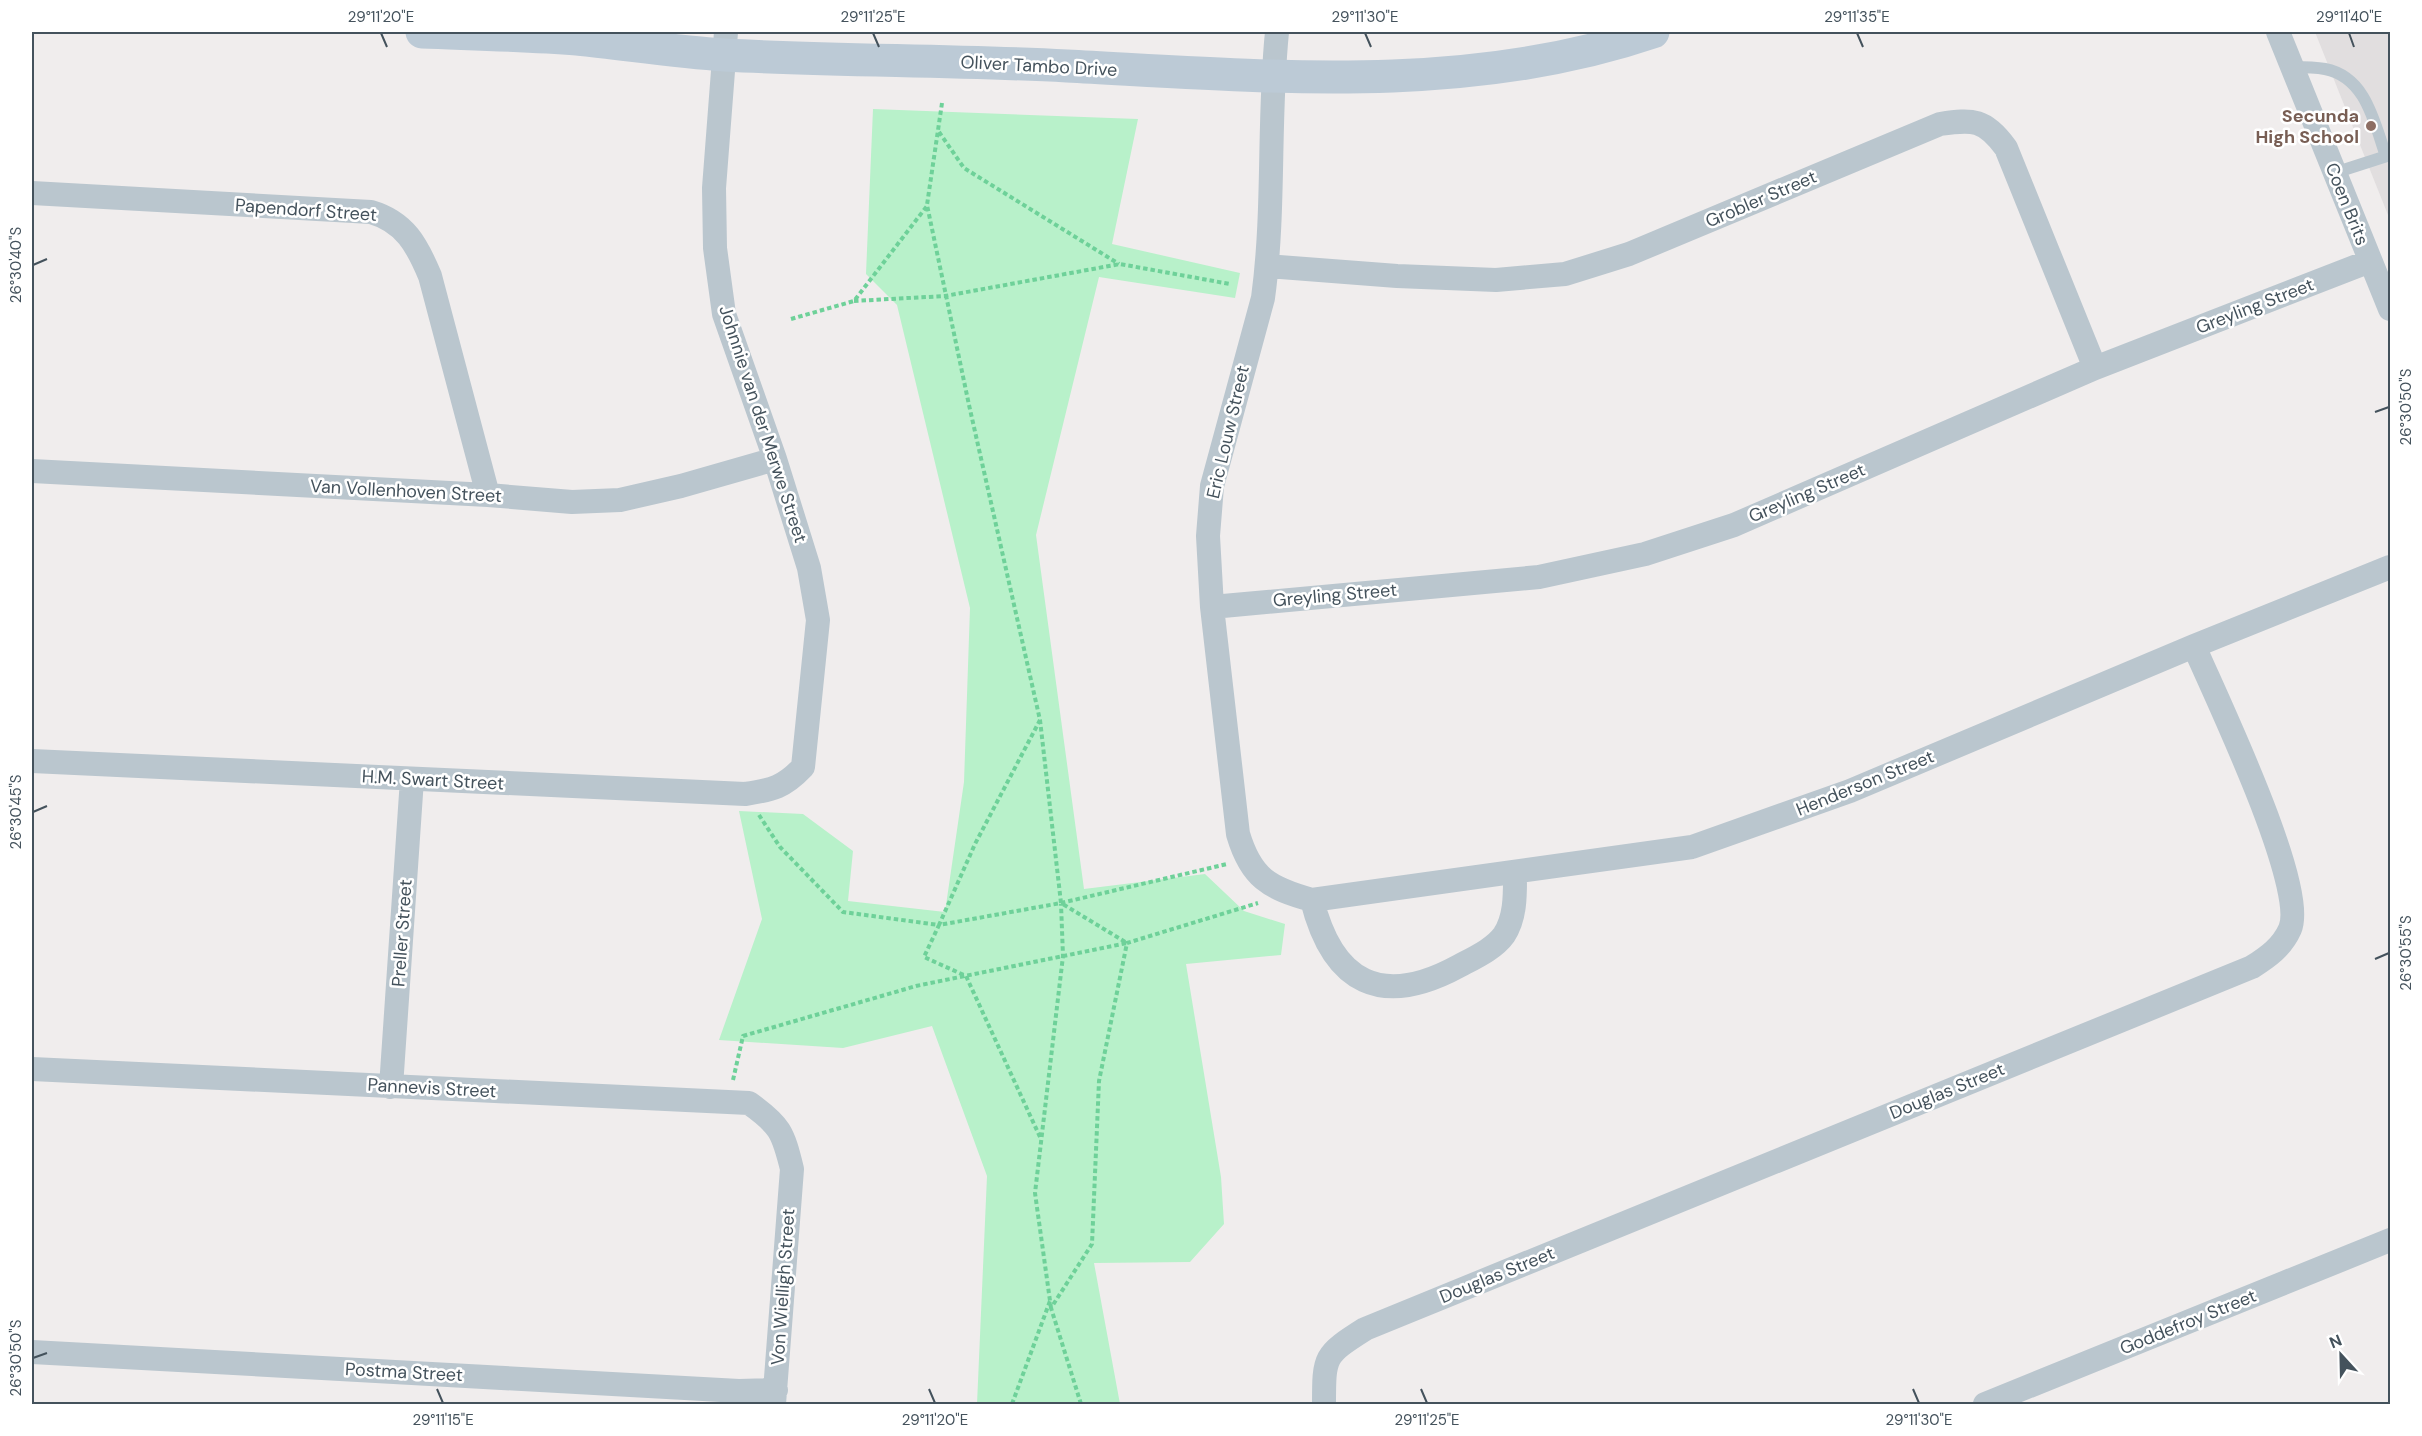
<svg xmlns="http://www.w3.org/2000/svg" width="2422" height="1436" font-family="'DM Sans',sans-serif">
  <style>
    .education { fill: #e1dedf }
    .green { fill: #b8f1ca }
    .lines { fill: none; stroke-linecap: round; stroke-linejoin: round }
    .path { stroke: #6ed199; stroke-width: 4; stroke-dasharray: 4.5 3; stroke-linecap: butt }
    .lane { stroke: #bac6ce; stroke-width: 12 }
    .street { stroke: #bac6ce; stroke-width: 24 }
    .secondary { stroke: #bccad6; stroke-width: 33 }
    .ticks { fill: none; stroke: #44525c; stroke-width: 2 }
    .education-dot { fill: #8d6e63; stroke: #fff; stroke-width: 2 }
    .labels { text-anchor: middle; stroke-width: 5; stroke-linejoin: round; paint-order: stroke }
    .street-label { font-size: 18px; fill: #44525c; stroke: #fff }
    .education-label { font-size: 18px; font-weight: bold; fill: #785e54; stroke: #fff; text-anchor: end }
    .neatline { fill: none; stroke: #44525c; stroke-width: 2 }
    .ticks-label { font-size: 15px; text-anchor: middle; fill: #44525c }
  </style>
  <rect width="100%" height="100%" fill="#f0eded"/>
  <path class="education" d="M2315,32H2390V222V220Z"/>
  <path class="green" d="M873,109L1138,119L1112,244L1240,273L1235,298L1099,277L1036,535L1084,889L1205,874L1244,911L1285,924L1281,955L1186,964L1221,1177L1224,1224L1190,1262L1094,1263L1120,1404H977L987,1176L932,1026L843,1048L719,1040L762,919L739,811L803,814L853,851L848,901L945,912L964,782L970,608L897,305L866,274Z"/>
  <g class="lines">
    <path class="path" d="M942,103L927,205L969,405L1040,720L1061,903L1127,943
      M939,132L964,168L1119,264
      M854,301L945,296L1120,264L1230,284
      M791,319L854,301L927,206
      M759,815L780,847L843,912L939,925L975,844L1040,720
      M733,1080L743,1036L916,986L1127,943
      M1040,1137L966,976L924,957L939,925L1061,903L1227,864
      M1051,1308L1035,1193L1063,956L1061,904
      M1012,1404L1050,1301
      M1081,1404L1051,1308L1092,1244L1099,1081L1127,943L1258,903"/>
    <path class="lane" d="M2292,67C2302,67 2314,67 2325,69C2366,77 2374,122 2386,156
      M2334,173L2390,155"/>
    <path class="street" d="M1277,32C1268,120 1275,210 1263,298L1212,486L1208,536L1212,607L1238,834C1251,878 1269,888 1312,900L1692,847L1850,791L2194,646L2390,567
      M2278,32L2390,309
      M32,193L371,212C405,222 417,245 430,276L488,495
      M1267,266L1397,276L1496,280L1565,274L1629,254L1940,124C1973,119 1985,119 2006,148L2095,368
      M32,471L488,495L572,502L620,500L681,486L775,459
      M1212,607L1539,577L1645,554L1734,525L2095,368L2370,261
      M32,761L745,794C773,790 784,787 803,767L818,620L809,568L775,459L724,314L715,248L714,188L726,32
      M1312,900C1333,984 1382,1008 1459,966C1474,958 1494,949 1504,935C1516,917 1515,893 1515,872
      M32,1069L749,1103C780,1125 783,1132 792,1169L774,1404
      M391,1087L412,779
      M32,1352L739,1391L776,1390
      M1324,1404C1324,1356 1324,1355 1365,1329L2252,967C2268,957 2282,947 2290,929C2308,887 2215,695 2194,646
      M1985,1404L2390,1240"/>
    <path class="secondary" d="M422,32C473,34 526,35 577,39C626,44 676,52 725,55C839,61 953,60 1067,66C1261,76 1466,96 1653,32"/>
  </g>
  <path class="ticks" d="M381,33L387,47M873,33L879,47M1365,33L1371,47M1857,33L1863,47M2349,33L2354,47M33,265L47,259M2375,412L2389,407M33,812L47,806M2375,959L2389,953M33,1358L47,1353M437,1389L443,1403M929,1389L935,1403M1421,1389L1427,1403M1913,1389L1919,1403"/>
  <circle class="education-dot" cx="2371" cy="126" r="6"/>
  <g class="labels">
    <g class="street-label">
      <text transform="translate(1039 66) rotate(3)" y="6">Oliver Tambo Drive</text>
      <text transform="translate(1761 199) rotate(-23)" y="6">Grobler Street</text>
      <text transform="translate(2347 204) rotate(68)" y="6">Coen Brits</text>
      <text transform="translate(306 210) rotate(4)" y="6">Papendorf Street</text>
      <text transform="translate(2255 306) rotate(-21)" y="6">Greyling Street</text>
      <text transform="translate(763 424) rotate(72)" y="6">Johnnie van der Merwe Street</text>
      <text transform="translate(1228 432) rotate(-77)" y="6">Eric Louw Street</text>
      <text transform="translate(406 491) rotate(3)" y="6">Van Vollenhoven Street</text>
      <text transform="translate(1807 493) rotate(-23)" y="6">Greyling Street</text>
      <text transform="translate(1335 595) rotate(-5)" y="6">Greyling Street</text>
      <text transform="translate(433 780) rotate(3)" y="6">H.M. Swart Street</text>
      <text transform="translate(1865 783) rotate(-22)" y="6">Henderson Street</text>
      <text transform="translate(402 933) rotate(-86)" y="6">Preller Street</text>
      <text transform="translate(432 1088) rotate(3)" y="6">Pannevis Street</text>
      <text transform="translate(1947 1091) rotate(-22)" y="6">Douglas Street</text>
      <text transform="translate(1497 1275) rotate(-22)" y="6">Douglas Street</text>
      <text transform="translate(783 1287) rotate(-86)" y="6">Von Wielligh Street</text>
      <text transform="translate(2188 1322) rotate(-22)" y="6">Goddefroy Street</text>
      <text transform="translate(404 1372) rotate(3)" y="6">Postma Street</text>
    </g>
    <g class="education-label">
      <text x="2359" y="122">Secunda<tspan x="2359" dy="21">High School</tspan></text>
    </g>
  </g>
  <rect width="2422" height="1436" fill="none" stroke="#ffffff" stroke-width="66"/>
  <g transform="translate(2341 1355) rotate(338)" stroke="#ffffff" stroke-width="4.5" paint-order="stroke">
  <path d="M0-4.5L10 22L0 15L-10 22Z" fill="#44525c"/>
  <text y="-9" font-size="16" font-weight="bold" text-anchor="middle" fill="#44525c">N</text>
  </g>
  <rect x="33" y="33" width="2356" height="1370" class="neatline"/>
  <g class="ticks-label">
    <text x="381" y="22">29°11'20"E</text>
    <text x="873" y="22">29°11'25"E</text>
    <text x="1365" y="22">29°11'30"E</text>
    <text x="1857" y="22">29°11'35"E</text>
    <text x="2349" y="22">29°11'40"E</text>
    <text transform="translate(16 265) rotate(-90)" y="5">26°30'40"S</text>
    <text transform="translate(2406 407) rotate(-90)" y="5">26°30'50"S</text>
    <text transform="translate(16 812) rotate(-90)" y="5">26°30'45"S</text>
    <text transform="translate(2406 953) rotate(-90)" y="5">26°30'55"S</text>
    <text transform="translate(16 1358) rotate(-90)" y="5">26°30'50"S</text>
    <text x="443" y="1425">29°11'15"E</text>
    <text x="935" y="1425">29°11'20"E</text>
    <text x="1427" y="1425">29°11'25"E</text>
    <text x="1919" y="1425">29°11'30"E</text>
  </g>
</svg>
